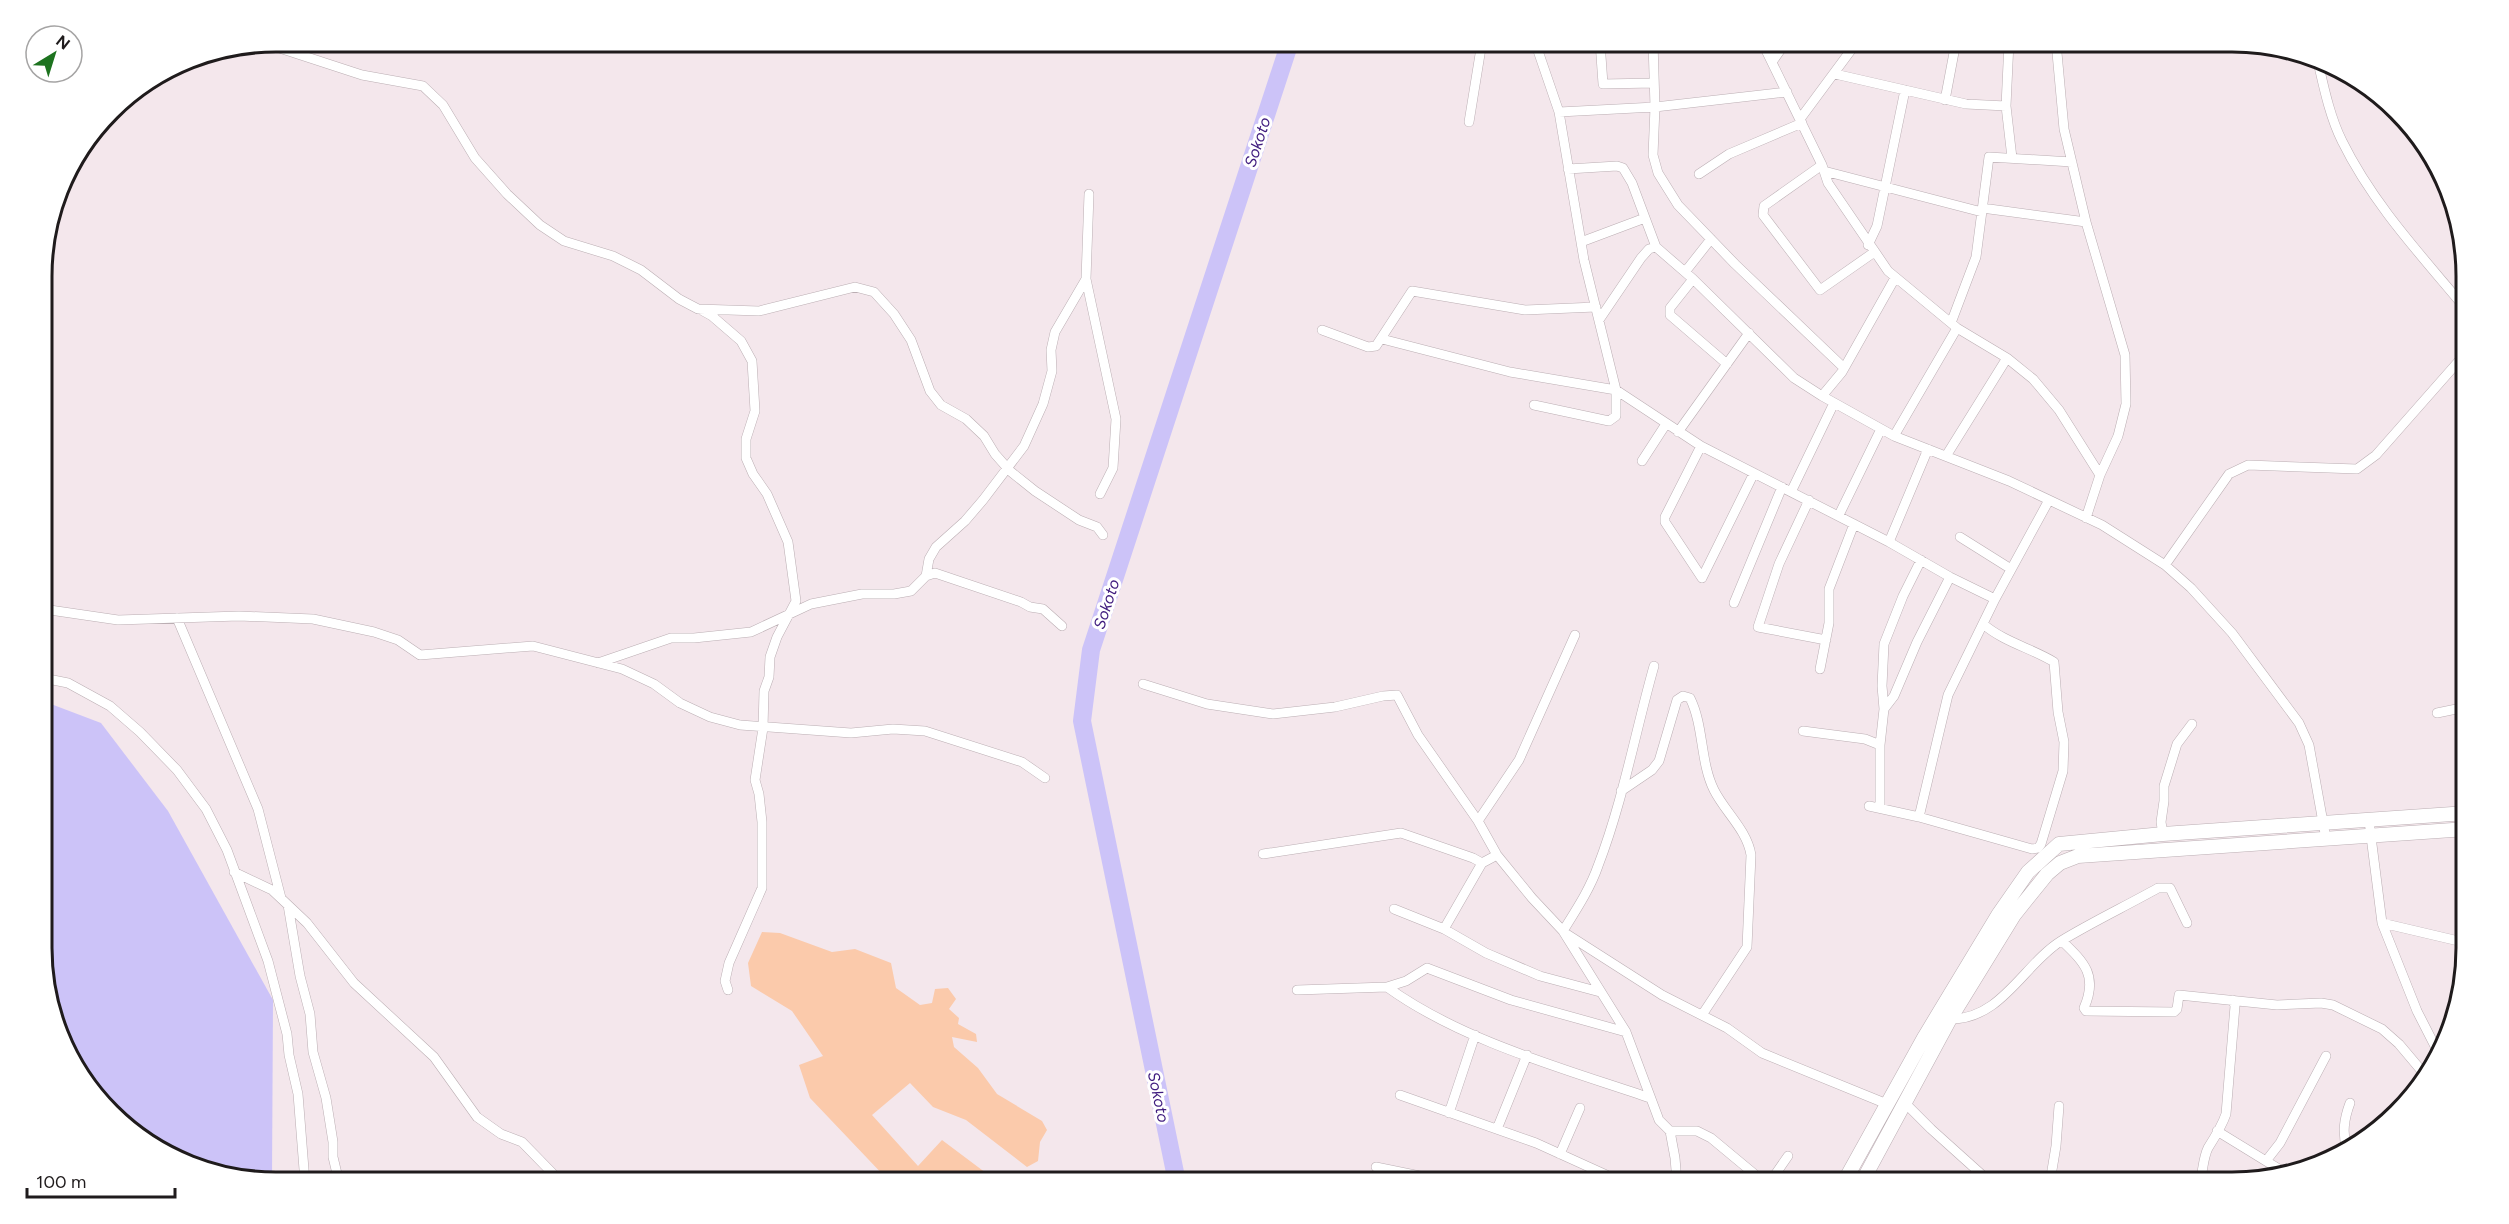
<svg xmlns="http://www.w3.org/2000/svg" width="2509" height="1224" font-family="Figtree,sans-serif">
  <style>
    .green { fill: #fbcaab }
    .water { fill: #ccc3f8 }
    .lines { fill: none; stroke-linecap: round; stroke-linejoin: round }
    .river { stroke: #ccc3f8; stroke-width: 18 }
    .street-casing { stroke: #bbaeb3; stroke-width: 10 }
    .secondary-casing { stroke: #bbaeb3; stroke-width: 15 }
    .street { stroke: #fff; stroke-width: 9 }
    .secondary { stroke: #fff; stroke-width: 14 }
    .labels { text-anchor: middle; stroke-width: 6; stroke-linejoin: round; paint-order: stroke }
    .water-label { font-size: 16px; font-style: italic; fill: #3f1b7e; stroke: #fff }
    .rim { fill: none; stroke: #1f1b1c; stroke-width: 3 }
  </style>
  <rect width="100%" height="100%" fill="#f4e7ec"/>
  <path class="green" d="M762,932L780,933L832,952L855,949L891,963L896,988L920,1005L932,1003L935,989L948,988L956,999L949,1009L959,1018L958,1024L976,1034L977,1042L952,1037L954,1047L978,1068L997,1094L1042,1121L1047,1130L1040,1142L1038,1161L1027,1167L966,1120L933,1107L910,1083L872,1115L918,1166L942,1140L998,1182H892L887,1179L810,1098L799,1065L823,1056L792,1011L751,986L748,963Z"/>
  <path class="water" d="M43,701L101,723L168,811L273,1000L272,1181L173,1158L90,1090L60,1037L44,979Z"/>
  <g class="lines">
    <path class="river" d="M1177,1182L1082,721L1091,650L1290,42"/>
    <defs>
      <path id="street" d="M1600,42L1603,84L1654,83
        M1653,42L1655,107L1653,155L1658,173L1678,205L1735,264L1843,367
        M1762,42L1822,165L1828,183L1888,271L1957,328L2007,358L2033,379L2059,410L2100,475
        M2009,42L2006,106L2012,158
        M2056,42L2064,129L2086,222L2125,355L2126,404L2118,436L2100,475L2086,518
        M267,44L362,75L423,86L443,105L475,158L507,194L540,225L564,241L613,256L641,270L679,299L698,309L759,311L855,287L874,292L894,314L911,340L930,391L941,405L966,419L984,436L995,454L1010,471L1035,491L1079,520L1097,527L1103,535
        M1772,62L1786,42
        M2318,62C2324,88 2330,117 2342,141C2373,204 2421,255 2465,308
        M1835,74L1966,104L2006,106
        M1945,100L1956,42
        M1559,112L1655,107L1787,92
        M1800,119L1857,42
        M1469,122L1482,42
        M1822,165L1764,206L1763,215L1820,290L1873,253
        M1568,169L1617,166L1623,168L1632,183L1656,247L1693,279L1794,378L1822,396L1894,436L2009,481L2102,525L2165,565L2191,588L2232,633L2299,723L2309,745L2326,839
        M1824,171L1982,212
        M1699,174L1729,154L1802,123
        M1089,194L1086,279L1116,419L1113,468L1100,494
        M1982,208L2086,222
        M1581,242L1645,218
        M1868,245L1877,226L1905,90
        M1685,272L1711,239
        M1693,279L1670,308V315L1727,364
        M703,311L712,316L741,341L752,361L755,411L746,439V458L753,474L767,494L788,542L796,601L777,637L770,657L769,677L764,691L763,728L755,780L759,794L762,822V888L729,963L725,981L728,990
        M1599,320L1641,258L1649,249L1656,247
        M1951,323L1976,257L1989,157L2072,162
        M1322,330L1368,347L1376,346L1412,291L1525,310L1596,307
        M1382,339L1510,372L1616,390L1701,446L1889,542L1950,577L1995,599
        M1822,396L1842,372L1895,278
        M1534,405L1609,421L1616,416V390L1584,260L1559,112L1535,42
        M1678,432L1749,333
        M1894,436L1957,328
        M1701,446L1665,517V522L1702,578
        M1946,456L2007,358
        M1642,461L1666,424
        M1791,492L1834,403
        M1809,500L1779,564L1758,627L1826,640
        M1839,515L1881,429
        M1960,537L2011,569
        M1889,542L1928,449
        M2165,565L2229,474L2248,465L2357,469L2376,455L2465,354
        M926,576L929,559L936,547L965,521L983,500L1024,446L1043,404L1052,371L1051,350L1055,332L1086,279
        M1702,578L1754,473
        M1734,603L1782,487
        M43,609L118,620L239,616L313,619L374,632L398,640L420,655L533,646L622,669L654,684L680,703L710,717L740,725L851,733L893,729L925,731L1022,762L1045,778
        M177,618L258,809L281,898
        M598,663L671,638H694L751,632L811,604L862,594H894L911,591L926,576L935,573L1021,602L1030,607L1043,609L1062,626
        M1820,669L1829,623V589L1854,524
        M43,678L68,683L110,706L140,732L177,770L206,809L227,850L268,961L287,1034L289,1055L298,1094L305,1182
        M1143,684L1207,704L1273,714L1335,707L1383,696L1397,695L1418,735L1478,821L1497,855L1532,898L1563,931L1626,1032L1659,1120L1670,1131L1675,1158L1677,1182
        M1884,709L1894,696L1917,642L1950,577
        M2437,713L2466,707
        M1803,731L1865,739L1880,745
        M1621,791L1652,770L1659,761L1677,700L1683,696L1690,698C1704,726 1700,762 1714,790C1725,812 1747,830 1751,855L1747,947L1702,1015
        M1869,806L1919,817L2032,849L2038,848L2041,844L2063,771L2064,742L2058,712L2054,662C2031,648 2004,642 1983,624
        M1880,806V745L1884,709L1882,686L1884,644L1903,596L1921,560
        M1919,817L1948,695L1995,599L2049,500
        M1478,821L1519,760L1575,635
        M2369,821L2382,923L2417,1011L2440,1056
        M2163,834L2161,822L2164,801V786L2177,744L2192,724
        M1263,854L1401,833L1473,858L1482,863
        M234,872L272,890L288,905L307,923L354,983L434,1057L477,1117L501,1134L522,1142L561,1182
        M288,905L300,976L310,1014L313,1052L326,1098L333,1142V1157L339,1182
        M1394,909L1444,929L1486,953L1540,976L1600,992
        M2382,923L2467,943
        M1444,929L1482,863L1497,855
        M1563,931C1576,910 1590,889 1598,866C1623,801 1635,733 1654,666
        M1565,933L1662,995L1727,1028L1762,1053L1887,1104
        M2062,941C2085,963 2098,976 2084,1008L2086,1011L2174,1012L2177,1009L2179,995L2277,1005L2321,1003L2333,1005L2382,1029L2399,1044L2426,1076
        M1387,987C1462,1041 1562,1068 1650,1098
        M1297,990L1387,987L1406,981L1427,968L1511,1000L1626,1032
        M1950,1019C2001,1020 2024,964 2061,941C2092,922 2126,906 2158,888H2170L2187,923
        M1400,1095L1536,1143L1622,1182
        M1905,1103L1931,1129L1990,1182
        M1449,1113L1475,1035
        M1497,1129L1527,1055
        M1670,1131H1697L1711,1138L1764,1182
        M2217,1131L2287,1174
        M2347,1150C2342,1133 2344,1119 2350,1103
        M1560,1154L1580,1108
        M2266,1161L2280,1143L2326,1056
        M1376,1167L1449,1182
        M1770,1182L1788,1156
        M2050,1182L2056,1146L2059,1106
        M2200,1182C2203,1171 2203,1158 2208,1148C2215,1137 2222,1126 2226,1114L2235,1006L2233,1000"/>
      <path id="secondary" d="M1844,1182L1925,1036L1998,915L2028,872L2059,844L2163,834L2467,813
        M1862,1182L1950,1019L2014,915L2047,874L2060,863L2078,856L2467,829"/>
    </defs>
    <use href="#street" class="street-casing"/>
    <use href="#secondary" class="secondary-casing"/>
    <use href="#street" class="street"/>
    <use href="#secondary" class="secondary"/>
  </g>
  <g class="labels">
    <g class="water-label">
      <text transform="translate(1257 142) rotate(-72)" y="6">Sokoto</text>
      <text transform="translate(1106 604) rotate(-72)" y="6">Sokoto</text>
      <text transform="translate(1159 1097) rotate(78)" y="6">Sokoto</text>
    </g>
  </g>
  <path d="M0 0H2509V1224H0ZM276 52H2232A224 224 0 0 1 2456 276V948A224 224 0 0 1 2232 1172H276A224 224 0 0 1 52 948V276A224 224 0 0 1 276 52Z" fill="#fff" fill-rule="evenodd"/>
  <path class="rim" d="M276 52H2232A224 224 0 0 1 2456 276V948A224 224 0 0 1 2232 1172H276A224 224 0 0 1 52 948V276A224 224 0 0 1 276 52Z"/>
  <g transform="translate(54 54) rotate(38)"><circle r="28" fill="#ffffff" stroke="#a5a4a4" stroke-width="1.5"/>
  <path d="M0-4.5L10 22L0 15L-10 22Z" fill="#1d731f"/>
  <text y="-9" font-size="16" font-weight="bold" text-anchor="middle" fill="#1f1b1c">N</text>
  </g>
  <path d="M27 1188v9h148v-9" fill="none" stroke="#1f1b1c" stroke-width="3"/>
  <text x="36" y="1188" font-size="18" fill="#1f1b1c" stroke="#ffffff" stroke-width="4.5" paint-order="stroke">100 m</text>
</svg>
